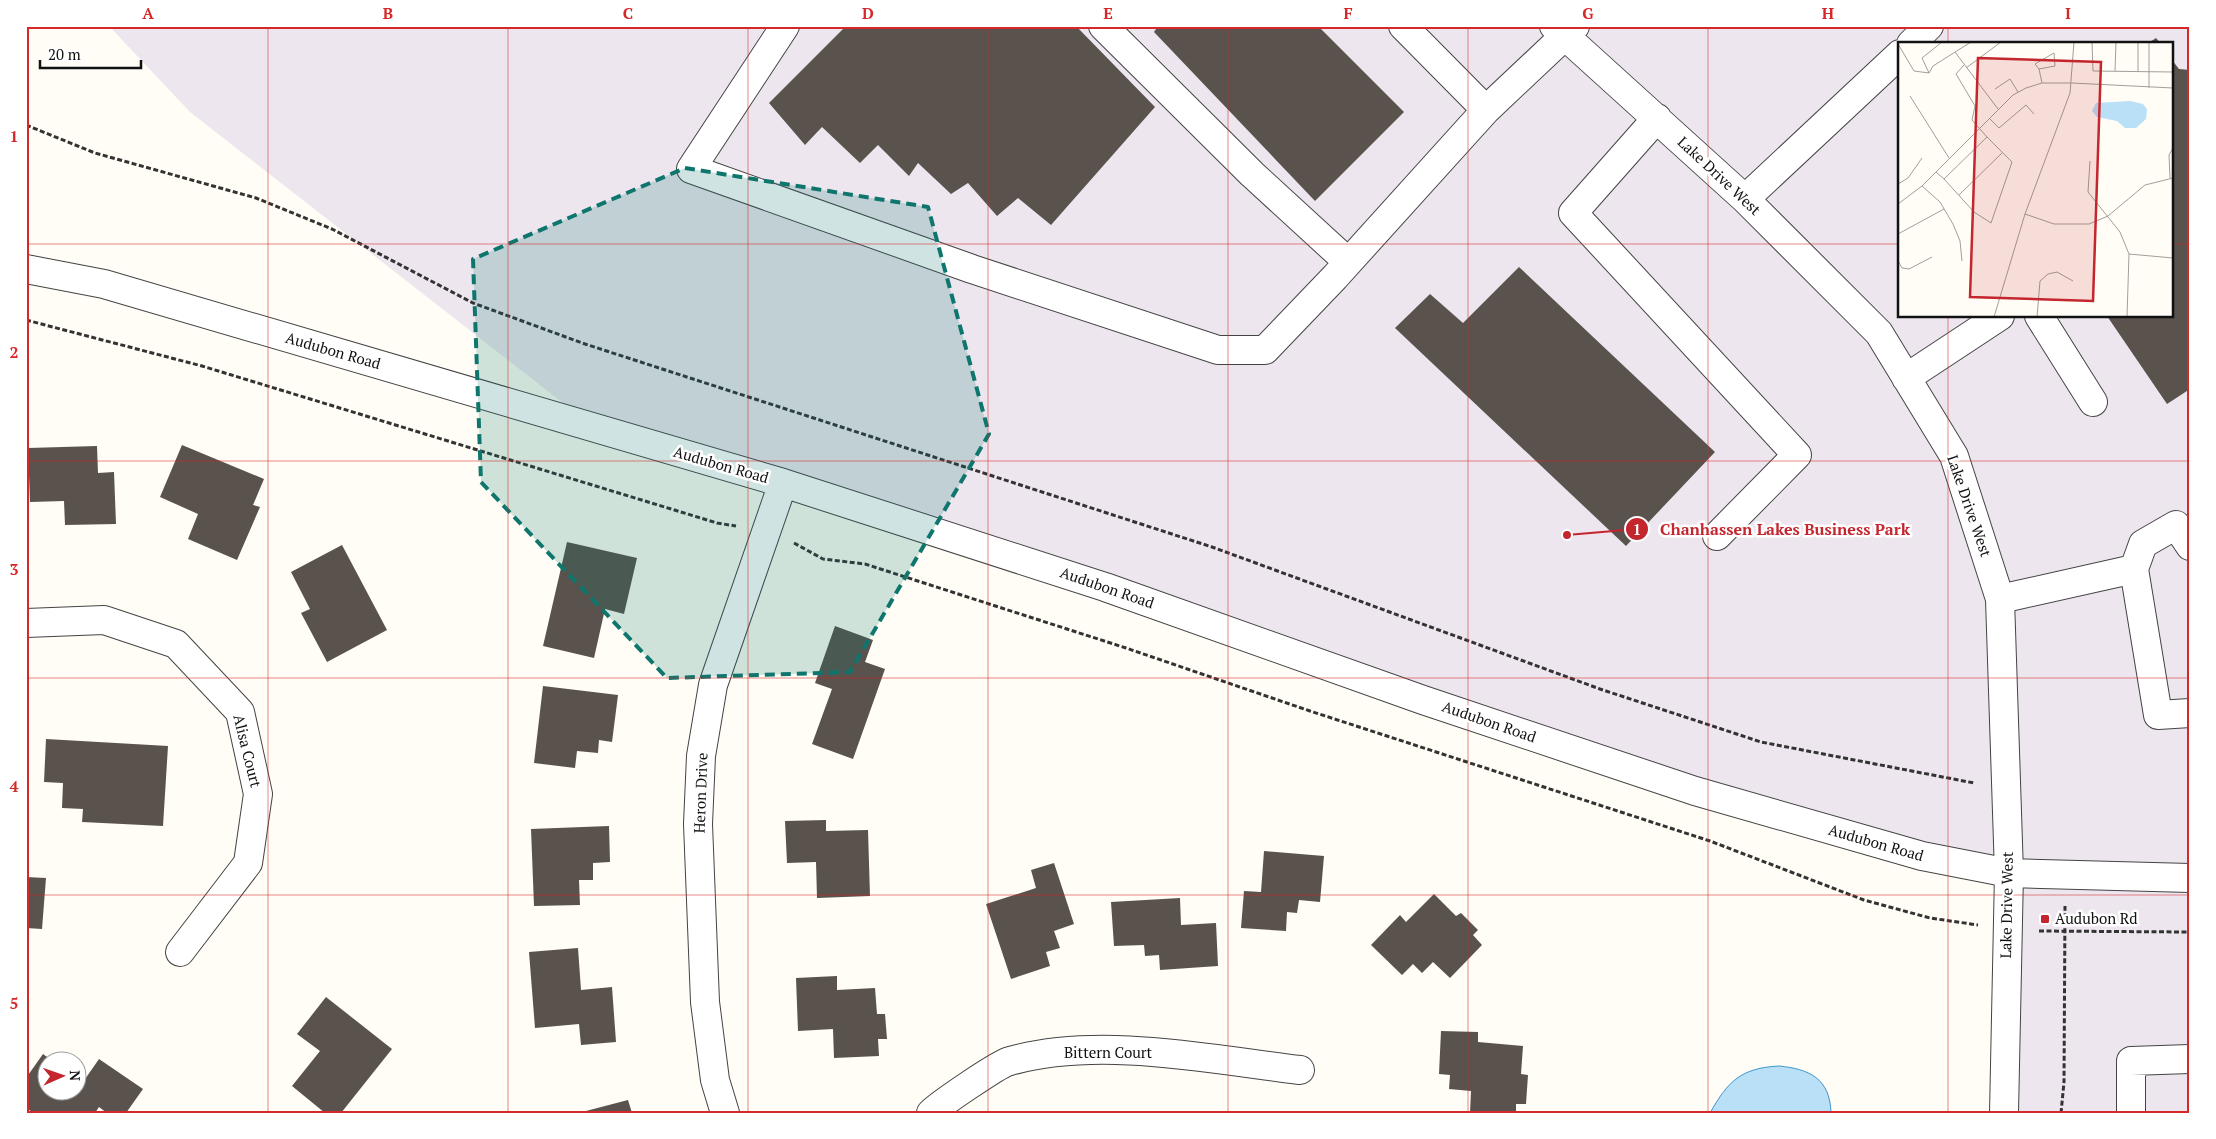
<svg xmlns="http://www.w3.org/2000/svg" width="2216" height="1139" font-family="'PT Serif',serif">
  <style>
    .industrial { fill: #eee6ef; fill-rule: evenodd }
    .water { fill: #b9e0f7; stroke: #3f96cf }
    .building { fill: #5a524d }
    .lines { fill: none; stroke-linecap: round; stroke-linejoin: round }
    .minor-casing { stroke: #444; stroke-width: 30 }
    .path { stroke: #333; stroke-width: 3; stroke-dasharray: 5 2.5; stroke-linecap: butt }
    .minor { stroke: #fff; stroke-width: 28 }
    .marked { fill: #0f766e; fill-opacity: 0.2; stroke: #0f766e; stroke-width: 4; stroke-dasharray: 10 6; stroke-linejoin: round }
    .grid { fill: none; stroke: #d62828; stroke-width: 1; stroke-opacity: 0.55 }
    .poi-dot { fill: #c4262e; stroke: #fff; stroke-width: 2 }
    .labels { text-anchor: middle; stroke-width: 5; stroke-linejoin: round; paint-order: stroke }
    .street-label { font-size: 15px; fill: #111; stroke: #fff }
    .poi-label { font-size: 15px; fill: #111; stroke: #fff; text-anchor: start }
    .inset-road { fill: none; stroke: #a09f9a; stroke-width: 1 }
    .view { fill: #c4262e; fill-opacity: 0.15; stroke: #c4262e; stroke-width: 2.5 }
    .inset-edge { fill: none; stroke: #111; stroke-width: 2.5 }
    .leader { fill: none; stroke: #c4262e; stroke-width: 2 }
    .callout-dot { fill: #c4262e; stroke: #fff; stroke-width: 2 }
    .mark-label { font-size: 15px; text-anchor: middle; font-weight: bold; fill: #fff }
    .callout-label { font-size: 16px; text-anchor: middle; font-weight: bold; fill: #c4262e; stroke: #fff; stroke-width: 5; stroke-linejoin: round; paint-order: stroke }
    .neatline { fill: none; stroke: #d62828; stroke-width: 2 }
    .grid-label { font-size: 16px; text-anchor: middle; font-weight: bold; fill: #d62828 }
  </style>
  <rect width="100%" height="100%" fill="#fffdf5"/>
  <path class="industrial" d="M109,26H2190V1113H2004L2009,873L1425,700L595,428L190,112ZM1900,44H2172V316H1900Z"/>
  <path class="water" d="M1779,1066C1809,1069 1830,1078 1831,1113H1710C1728,1081 1741,1068 1779,1066Z"/>
  <path class="building" d="M846,26H1076L1155,107L1051,225L1018,198L997,216L968,183L951,194L918,163L909,176L878,145L860,163L822,127L805,145L769,103Z
    M1158,26H1318L1404,112L1315,201L1154,32Z
    M2156,38L2161,44H2147Z
    M2172,60L2179,69L2190,70V389L2167,404L2107,316H2172Z
    M1519,267L1715,452L1626,546L1395,328L1430,294L1463,323Z
    M182,445L264,479L253,505L260,507L237,560L188,539L198,514L160,497Z
    M97,446L98,473L114,472L116,524L65,525L64,501L30,502L28,448Z
    M567,542L637,558L624,614L605,609L594,658L543,646Z
    M342,545L387,630L327,662L301,613L310,609L291,572Z
    M835,626L873,640L865,662L885,669L853,759L812,744L832,689L815,683Z
    M543,686L618,695L612,742L599,740L598,753L577,751L575,768L534,763Z
    M46,739L168,746L163,826L82,822L83,809L62,808L63,783L44,782Z
    M826,820V831L868,830L870,896L817,898L816,862L787,863L785,821Z
    M609,826L610,862L593,863V880H579L580,905L534,906L531,829Z
    M1264,851L1324,856L1320,902L1299,900L1297,913L1287,912L1286,931L1241,928L1244,891L1261,892Z
    M1054,863L1074,924L1054,931L1060,948L1046,952L1050,966L1011,979L986,904L1036,888L1031,870Z
    M26,877L46,878L42,929L26,928Z
    M1434,894L1456,916L1461,913L1478,930L1473,935L1482,945L1450,978L1433,962L1422,973L1413,964L1402,975L1371,945L1400,915L1406,922Z
    M1180,898L1181,925L1216,923L1218,966L1160,970L1159,955L1145,956L1144,945L1114,946L1111,902Z
    M578,948L581,990L612,987L616,1042L581,1045L579,1024L535,1028L529,952Z
    M837,976V990L875,988L877,1014H885L887,1039H878L879,1056L834,1058L833,1029L798,1031L796,978Z
    M326,997L392,1049L341,1113H325L292,1086L320,1051L297,1034Z
    M1441,1031L1478,1032V1042L1523,1046L1521,1074L1528,1075L1526,1104H1516V1113H1470L1471,1091L1449,1089L1450,1075L1439,1074Z
    M43,1054L54,1062H48V1092H78V1078L83,1082L99,1059L143,1089L126,1113H107L99,1107L95,1113H34L26,1108V1078Z
    M628,1100L632,1113H582V1112Z"/>
  <g class="lines">
    <defs>
      <path id="minor" d="M785,26L691,169L972,269L1218,350H1265L1335,277L1486,110
        M1103,26L1252,174L1348,262
        M1403,26L1486,110L1575,26
        M1554,26L1745,199L1879,333L1954,456L2000,599L2009,873L2004,1113
        M1911,44L1929,26
        M1657,118L1573,213L1797,455L1717,536
        M1745,199L1900,54
        M26,269L104,284L783,483L1105,587L1423,700L1695,791L1922,856L2009,873L2190,878
        M2039,316L2093,402
        M1906,378L2000,316
        M2190,546L2176,525L2143,544L2134,569L2158,715L2190,713
        M2000,599L2134,569
        M26,623L104,620L176,644L240,712L258,794L248,863L180,952
        M725,1113L715,1080L705,1002L698,824L701,756L713,685L783,483
        M931,1113C940,1104 1000,1063 1010,1061C1098,1036 1210,1059 1300,1070
        M2131,1113V1061L2190,1059"/>
    </defs>
    <use href="#minor" class="minor-casing"/>
    <path class="path" d="M26,125L95,153L256,198L332,229L473,303L585,344L1212,547L1600,689L1761,742L1974,783
      M26,320L202,366L717,523L736,526
      M794,543L823,559L865,564L1126,648L1310,711L1710,841L1864,900L1930,918L1978,925
      M2039,931L2190,932
      M2061,1113L2064,1082L2065,906"/>
    <use href="#minor" class="minor"/>
  </g>
  <path class="marked" d="M685,168L928,207L989,434L850,672L667,678L481,482L473,259Z"/>
  <path class="grid" d="M268,26V1113M508,26V1113M748,26V1113M988,26V1113M1228,26V1113M1468,26V1113M1708,26V1113M1948,26V44M26,244H1900M2172,244H2190M1948,316V1113M26,461H2190M26,678H2190M26,895H2190"/>
  <rect class="poi-dot" x="2040" y="914" width="10" height="10" rx="2.5"/>
  <g class="labels">
    <g class="street-label">
      <text transform="translate(1719 176) rotate(43)" y="5">Lake Drive West</text>
      <text transform="translate(333 351) rotate(16)" y="5">Audubon Road</text>
      <text transform="translate(721 465) rotate(16)" y="5">Audubon Road</text>
      <text transform="translate(1969 506) rotate(71)" y="5">Lake Drive West</text>
      <text transform="translate(1107 588) rotate(19)" y="5">Audubon Road</text>
      <text transform="translate(1489 722) rotate(19)" y="5">Audubon Road</text>
      <text transform="translate(247 751) rotate(76)" y="5">Alisa Court</text>
      <text transform="translate(701 793) rotate(-88)" y="5">Heron Drive</text>
      <text transform="translate(1876 843) rotate(16)" y="5">Audubon Road</text>
      <text transform="translate(2007 905) rotate(-89)" y="5">Lake Drive West</text>
      <text x="1108" y="1058">Bittern Court</text>
    </g>
    <g class="poi-label">
      <text x="2055" y="924">Audubon Rd</text>
    </g>
  </g>
  <g transform="translate(1898 42)">
    <rect width="275" height="275" fill="#fffdf5"/>
    <path d="M232,59L245,62L249,67L248,77L238,86H227L219,79L199,75L194,69L198,61Z" fill="#b9e0f7"/>
    <path class="inset-road" d="M194,0L195,29L275,30M251,0V46M0,2L16,29L31,31M57,10L100,67M68,26L103,0M141,27L157,24L156,11L137,22L141,27L144,41M217,29L218,0M240,30V0M31,31L35,24L73,0M31,31L24,16L44,0M97,47L112,37L120,50M12,54L51,116M91,76L101,86L128,63L136,72M192,119L190,150L222,190L231,212L229,275M38,130L46,137L89,95L74,78L77,64L58,32L66,23M272,136L271,113L275,106M46,137L76,170L93,181L114,120L89,95M0,142L10,136L24,116M24,144L42,160L55,182L62,199L64,219M61,153L105,110M0,162L24,144L115,53L128,46L144,41H174L275,46M127,172L156,182H191L210,174L247,143L275,136M0,192L46,167M231,212L275,216M0,219L4,226L11,227L34,215M96,275L127,172L172,51L176,0M139,275L142,239L150,232L159,230L175,239"/>
    <path class="view" d="M80,16L203,20L195,259L72,255Z"/>
    <rect width="275" height="275" class="inset-edge"/>
  </g>
  <path class="leader" d="M1567 535L1637 529"/>
  <g class="callout-dot">
    <circle cx="1567" cy="535" r="5"/>
    <circle cx="1637" cy="529" r="12"/>
  </g>
  <g class="mark-label">
    <text x="1637" y="535">1</text>
  </g>
  <g class="callout-label">
    <text x="1785" y="535">Chanhassen Lakes Business Park</text>
  </g>
  <rect width="2216" height="1139" fill="none" stroke="#ffffff" stroke-width="55"/>
  <g transform="translate(62 1076) rotate(88)"><circle r="24" fill="#ffffff" stroke="#a0a0a0"/>
  <path d="M0-4L9 19L0 12L-9 19Z" fill="#c4262e"/>
  <text y="-8" font-size="14" font-weight="bold" text-anchor="middle" fill="#111111">N</text>
  </g>
  <path d="M40 60v8h101v-8" fill="none" stroke="#111111" stroke-width="2.5"/>
  <text x="48" y="60" font-size="15" fill="#111111" stroke="#ffffff" stroke-width="4" paint-order="stroke">20 m</text>
  <rect x="28" y="28" width="2160" height="1084" class="neatline"/>
  <g class="grid-label">
    <text x="148" y="19">A</text>
    <text x="388" y="19">B</text>
    <text x="628" y="19">C</text>
    <text x="868" y="19">D</text>
    <text x="1108" y="19">E</text>
    <text x="1348" y="19">F</text>
    <text x="1588" y="19">G</text>
    <text x="1828" y="19">H</text>
    <text x="2068" y="19">I</text>
    <text x="14" y="142">1</text>
    <text x="14" y="358">2</text>
    <text x="14" y="575">3</text>
    <text x="14" y="792">4</text>
    <text x="14" y="1009">5</text>
  </g>
</svg>
